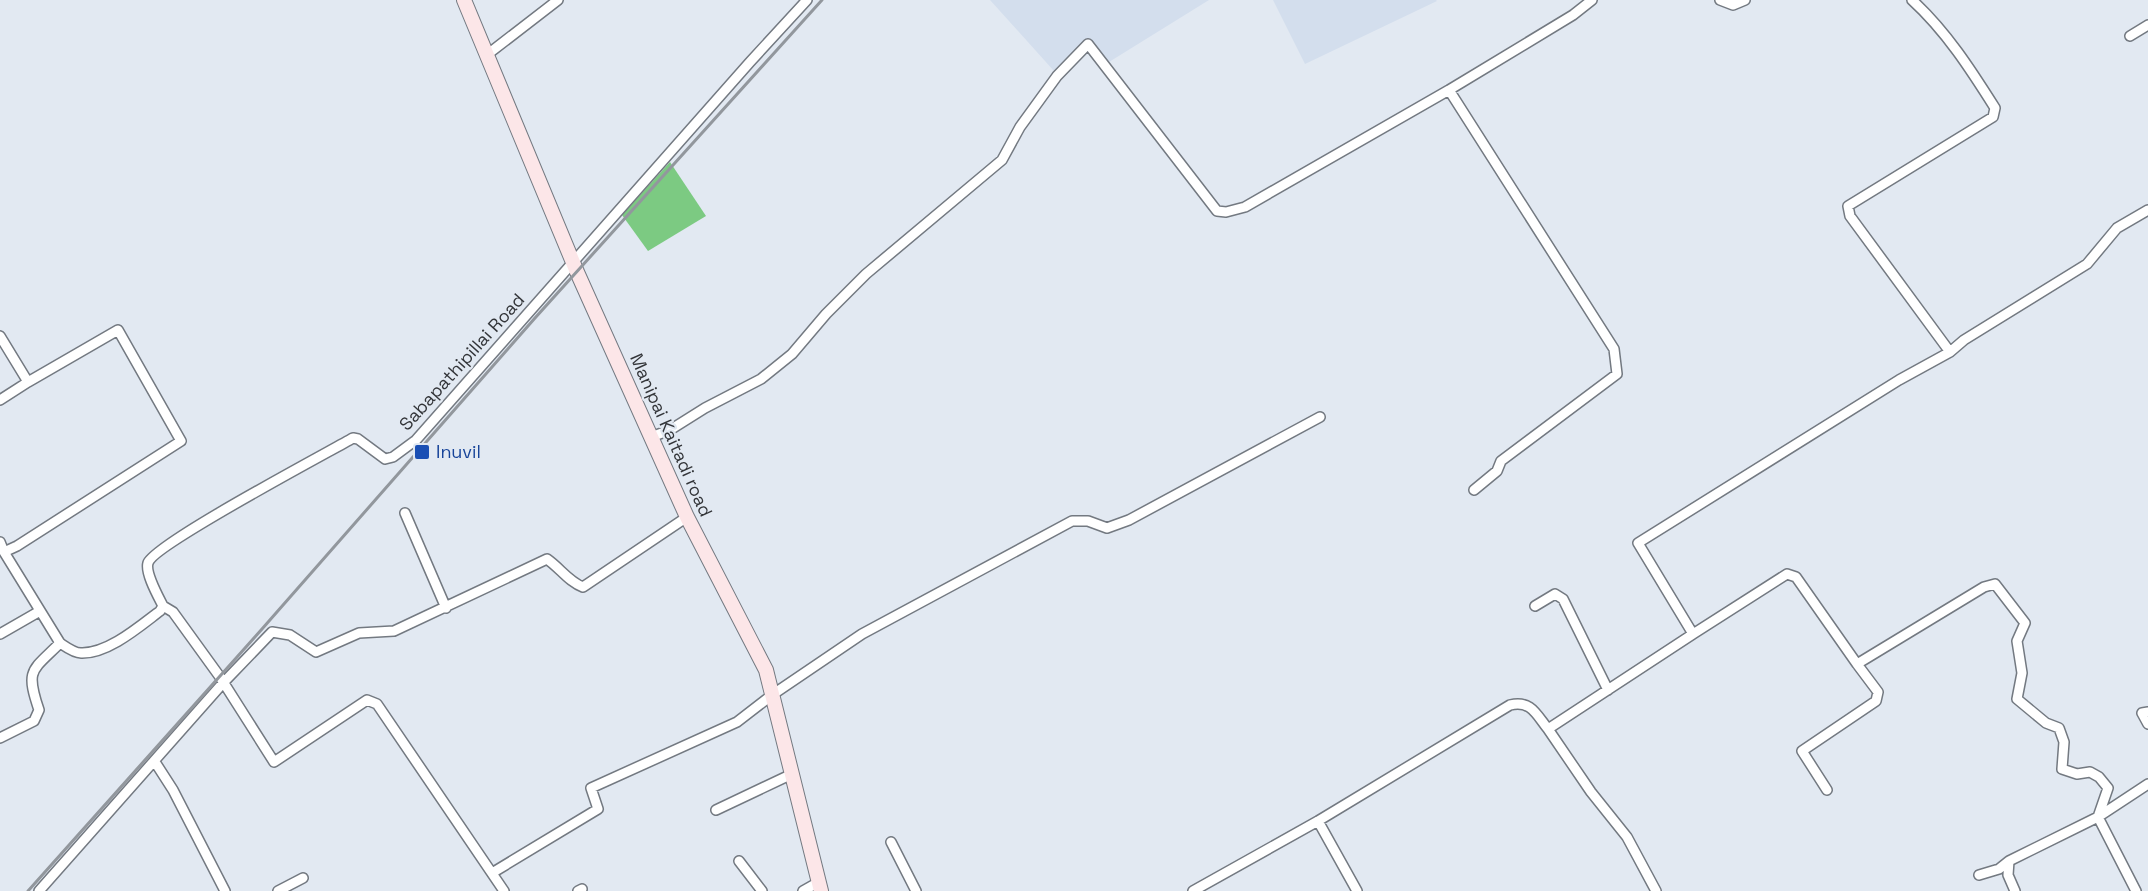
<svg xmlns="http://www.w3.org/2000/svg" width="2148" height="891" font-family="'Space Grotesk',sans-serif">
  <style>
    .built { fill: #d3deed }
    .forest { fill: #7cca82 }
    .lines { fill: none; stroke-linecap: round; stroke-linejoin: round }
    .minor-casing { stroke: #737981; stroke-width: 12 }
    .secondary-casing { stroke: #737981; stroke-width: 16 }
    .minor { stroke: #fff; stroke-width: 9 }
    .secondary { stroke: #fce6e8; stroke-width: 14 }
    .rail { stroke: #92979d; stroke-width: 3 }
    .transit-dot { fill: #1a4fb4; stroke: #e2e9f2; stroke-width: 2 }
    .labels { text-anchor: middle; stroke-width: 4.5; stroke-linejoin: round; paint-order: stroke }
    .street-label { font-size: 18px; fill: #333539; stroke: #e2e9f2 }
    .transit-label { font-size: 18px; fill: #164399; stroke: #e2e9f2; text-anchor: start }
  </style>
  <rect width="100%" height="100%" fill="#e2e9f2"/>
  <path class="built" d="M990,0H1209L1109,62L1090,39L1054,71Z
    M1273,0H1436L1437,1L1305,64Z"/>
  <path class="forest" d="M670,162L706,216L648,251L622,215Z"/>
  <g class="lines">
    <defs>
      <path id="minor" d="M1720,0L1733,5L1745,0
        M1912,0C1946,31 1971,70 1995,108L1993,117L1848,206L1850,216L1950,352
        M2130,36L2148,25
        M488,54L558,0
        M1449,90L1614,349L1617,374L1501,461L1497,471L1474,490
        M0,336L28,382L0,400
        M651,437L670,430L705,408L761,379L792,354L826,314L866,274L1002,160L1020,127L1057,76L1088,44L1217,211L1226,212L1245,207L1449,90L1573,15L1592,0
        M405,513L446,608
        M0,542L4,552L60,643C32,671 25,669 39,710L34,721L0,738
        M4,552L17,546L181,441L118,330L28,382
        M163,606L173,612L220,677L274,762L367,700L377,704L504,891
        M1535,606L1555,594L1563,599L1608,690
        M0,634L40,611
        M1693,634L1787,574L1796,577L1857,664
        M60,643C66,647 74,653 81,653C108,654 140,626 160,611L163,606C158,596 145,573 148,563C153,545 325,454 353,438L358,439L385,459L393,457L416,440L750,62L807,0
        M2148,712L2142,713L2148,724
        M1548,729L1591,792L1627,837L1656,891
        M155,762L173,790L225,891
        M1827,790L1802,751L1876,701L1878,692L1857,664L1984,587L1995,584L2025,623L2017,641L2022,673L2017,699L2046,723L2059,728L2064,742L2062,769L2077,774L2090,772L2099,777L2108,788L2098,817L2136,891
        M716,810L792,774
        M1318,821L1357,891
        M891,842L916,891
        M739,861L762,891
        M492,873L598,809L591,788L737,722L772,695L862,634L1072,521H1088L1107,528L1129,520L1320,417
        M1979,875L1999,869L2009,861
        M39,891L223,683L272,632L290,635L316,652L359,633L394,631L547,559C560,568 569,582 583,587L687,517
        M278,891L303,878
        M578,891L582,889
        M803,891L819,882
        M1193,891L1318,821L1510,705C1531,700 1536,714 1548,729L1693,634L1638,543L1899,380L1950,352L1964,340L2087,264L2117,228L2148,210
        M2015,891L2008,875L2009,861L2098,817L2148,784"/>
      <path id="secondary" d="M464,0L577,272L687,517L766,670L821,891"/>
    </defs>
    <use href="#minor" class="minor-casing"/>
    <use href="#secondary" class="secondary-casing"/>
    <use href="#minor" class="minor"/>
    <use href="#secondary" class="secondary"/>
    <path class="rail" d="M28,891L262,629L535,318L822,0"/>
  </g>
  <rect class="transit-dot" x="414" y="444" width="16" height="16" rx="3"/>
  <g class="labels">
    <g class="street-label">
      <text transform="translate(462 362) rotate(-48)" y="6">Sabapathipillai Road</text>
      <text transform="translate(671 435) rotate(66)" y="6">Manipai Kaitadi road</text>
    </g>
    <g class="transit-label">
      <text x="436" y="458">Inuvil</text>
    </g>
  </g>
</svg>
